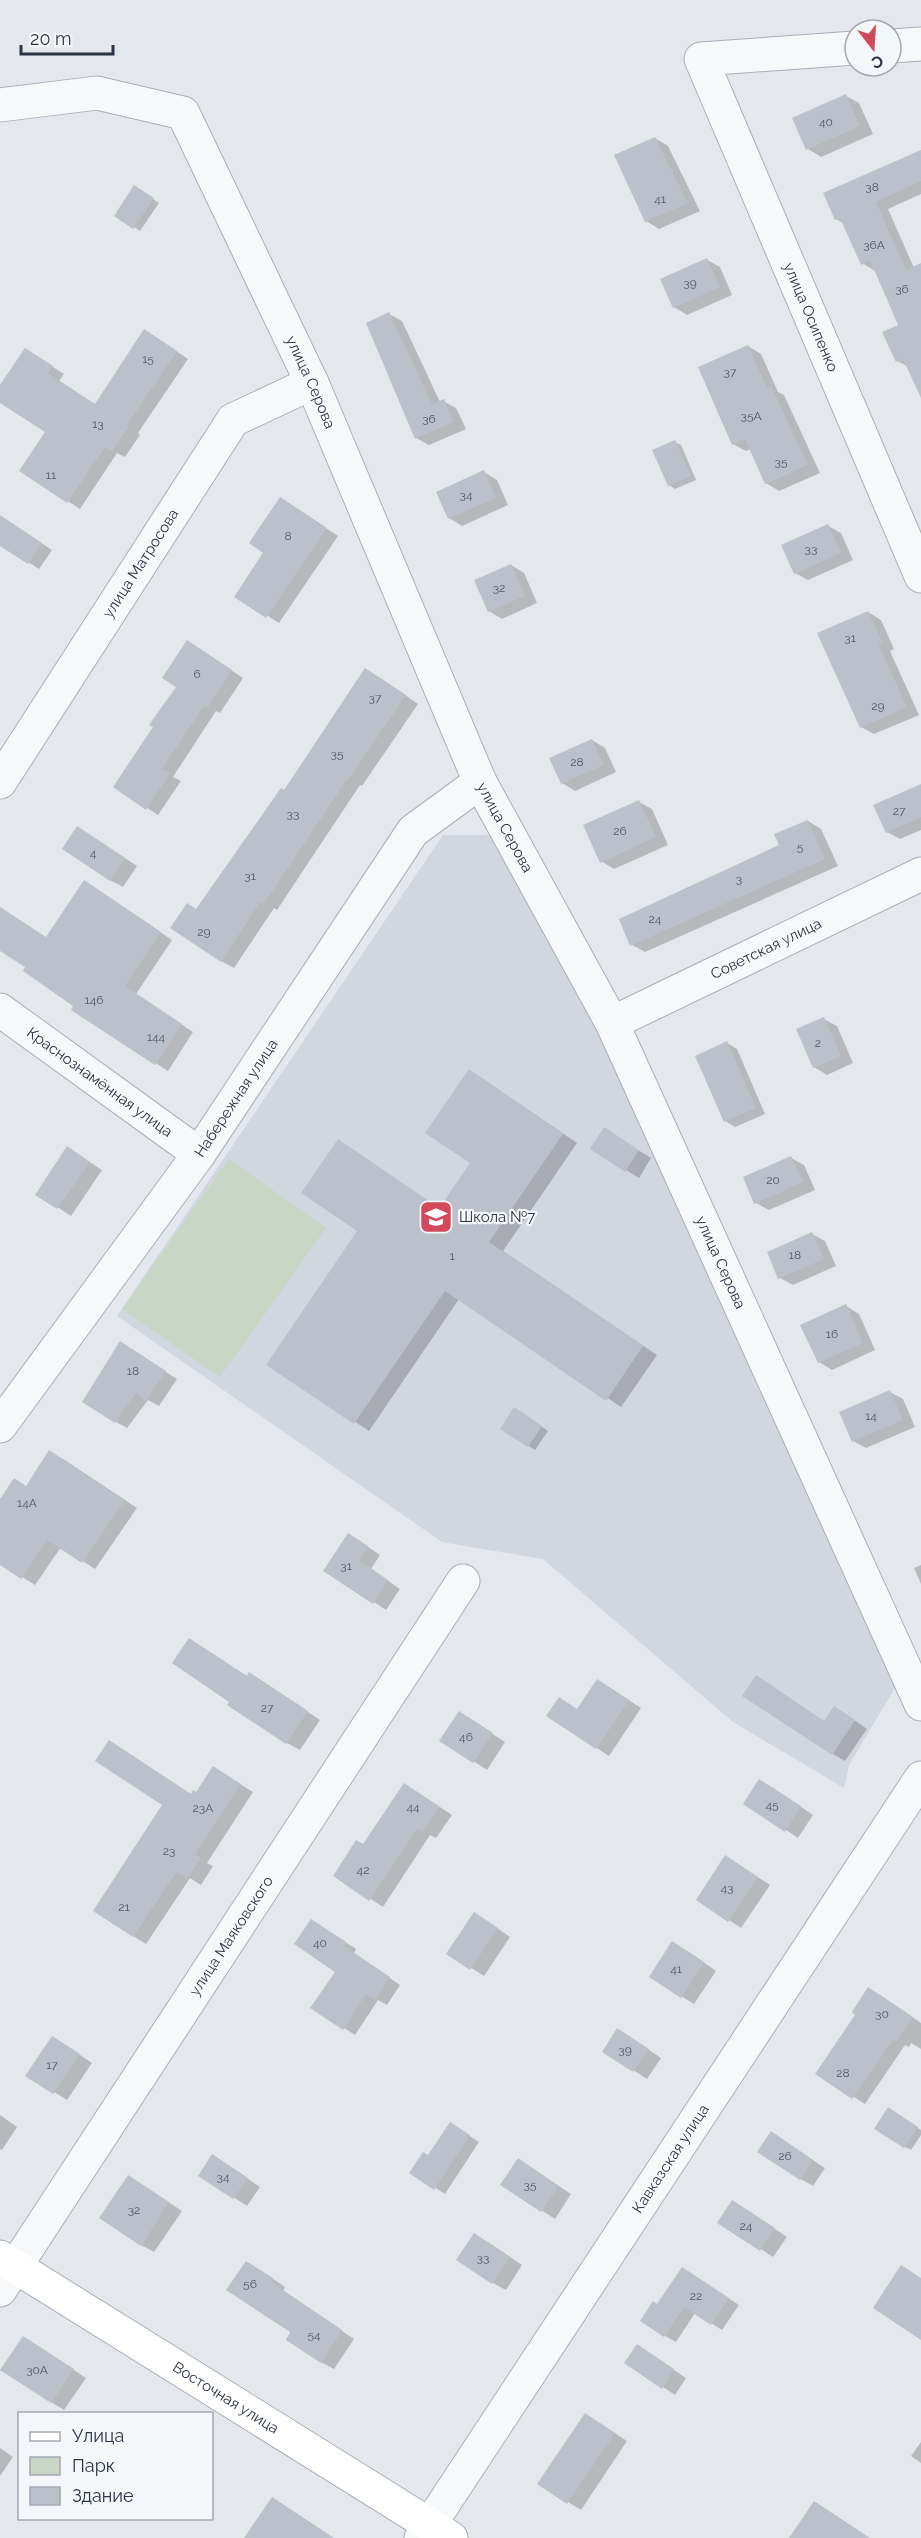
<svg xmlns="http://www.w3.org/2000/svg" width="921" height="2538" font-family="Raleway,sans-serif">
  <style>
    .built { fill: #d2d6de }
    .green { fill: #c9d6c5 }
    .shadow { fill: #0003 }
    .building { fill: #bbc0ca }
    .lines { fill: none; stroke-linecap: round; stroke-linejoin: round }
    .minor-casing { stroke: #a9aeb7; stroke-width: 35 }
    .major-casing { stroke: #a3abb8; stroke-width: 35 }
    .minor { stroke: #f7f8fa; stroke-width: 33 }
    .major { stroke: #fff; stroke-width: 33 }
    .labels { text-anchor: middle; stroke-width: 4.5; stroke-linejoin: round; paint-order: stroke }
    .number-label { font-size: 12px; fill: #4f5766 }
    .street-label { font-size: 15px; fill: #2b3445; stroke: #f4f6f9 }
    .poi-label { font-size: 15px; fill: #2b3445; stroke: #f4f6f9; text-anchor: start }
  </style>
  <rect width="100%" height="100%" fill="#e4e7ec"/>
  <path class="built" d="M443,835H492L610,1052L901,1678L849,1765L844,1788L733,1722L543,1559L442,1542L117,1316Z"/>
  <path class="green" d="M229,1159L326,1228L220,1377L122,1309Z"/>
  <path class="shadow" d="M846,96L859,103L873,134L821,157L808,149Z
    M655,138L668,146L700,211L659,229L646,221Z
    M921,157V194L888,209L914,268L921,265V394L909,367L897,361L900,326L875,271L862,263L843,223L836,219Z
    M141,191L159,203L140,231L116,215Z
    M707,260L720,267L732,295L687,315L674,307Z
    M389,314L402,321L440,402L443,401L456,408L466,429L429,445L416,438Z
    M157,338L188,359L138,433L140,435L125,457L117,453L80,509L21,470L47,432L0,401V387L37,357L64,374L59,381L95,405Z
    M748,346L761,354L778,392L784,395L820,473L779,491L766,483L751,449L746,451L733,444Z
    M675,442L681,445L696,480L675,489L669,485Z
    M484,472L497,480L508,505L462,526L449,518Z
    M292,506L338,536L279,623L236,596Z
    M0,516L52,550L39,569L0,544Z
    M828,526L841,533L853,560L808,580L795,573Z
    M511,565L524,573L537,603L502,619L489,611Z
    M868,612L881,620L894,649L890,651L919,715L874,734L861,727Z
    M199,649L243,678L220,713L216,711L173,777L181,781L158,815L147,808L155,727Z
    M379,677L418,704L362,786L360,785L277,910L274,908L234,968L221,961L197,910L285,792Z
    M592,740L605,748L616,772L575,791L562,783Z
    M921,786V830L900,839L887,832Z
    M639,802L652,809L668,845L614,869L601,861Z
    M808,821L821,829L838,866L645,952L632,945L781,846Z
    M90,835L137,866L123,887L110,880Z
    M96,889L172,940L136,994L193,1032L168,1071L73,1009L76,1006L27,967L0,949V919L47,938Z
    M824,1019L837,1026L853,1063L827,1075L814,1067Z
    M727,1043L737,1049L765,1114L735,1127L725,1121Z
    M483,1079L577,1143L503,1251L657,1355L621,1407L459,1299L369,1431L268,1364L359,1231L352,1149L440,1209L472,1163Z
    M617,1137L651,1158L639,1178L626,1170Z
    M80,1156L102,1170L71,1216L37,1194Z
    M791,1158L804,1165L815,1190L769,1210L756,1203Z
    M812,1234L825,1241L836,1266L793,1285L780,1278Z
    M846,1306L859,1314L875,1350L832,1370L819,1362Z
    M132,1350L177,1379L159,1406L148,1400L127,1428L116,1422Z
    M890,1392L903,1399L915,1427L866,1448L853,1441Z
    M521,1413L548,1431L535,1450L502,1429Z
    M63,1459L137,1508L95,1569L61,1547L35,1585L0,1563V1503L27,1487Z
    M361,1542L380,1555L371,1569L400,1589L386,1610L325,1570Z
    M921,1565V1584L914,1568Z
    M262,1682L320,1720L300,1750L287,1743Z
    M610,1688L641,1708L609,1756L548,1716L578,1710Z
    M847,1715L867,1729L845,1761L833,1754L825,1722Z
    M472,1721L505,1742L487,1770L441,1740Z
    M227,1776L253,1792L207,1863L213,1866L201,1885L190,1878L146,1944L133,1936L164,1805L197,1794Z
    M773,1788L813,1815L798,1838L786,1830Z
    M417,1792L452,1815L436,1838L430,1835L383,1907L335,1876Z
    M739,1865L770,1885L741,1928L729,1920Z
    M487,1921L510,1937L484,1976L448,1953Z
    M322,1927L356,1949L354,1954L400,1985L387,2005L378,2000L355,2035L344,2028L337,1971Z
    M686,1950L716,1971L694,2004L681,1996Z
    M880,1995L921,2023V2049L911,2043L909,2047L905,2045L865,2104L818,2074Z
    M631,2038L661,2058L647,2079L604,2051Z
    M65,2045L92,2063L67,2100L27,2075Z
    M895,2113L921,2130V2135L911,2150L905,2147Z
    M0,2115L17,2127L2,2150L0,2149Z
    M460,2130L479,2142L445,2194L411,2172Z
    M784,2141L825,2168L813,2186L801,2179Z
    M225,2164L260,2187L247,2206L200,2175Z
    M531,2168L571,2194L555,2219L502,2184Z
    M141,2184L182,2211L154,2252L141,2245Z
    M745,2209L787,2237L773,2257L761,2249Z
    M488,2242L522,2265L506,2290L493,2283Z
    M260,2270L285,2287L283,2291L354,2339L334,2369L321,2362L292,2332Z
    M693,2275L739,2305L722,2330L695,2313L676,2342L665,2336L658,2306Z
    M36,2345L86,2378L64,2410L51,2402Z
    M650,2354L686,2378L675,2395L663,2387Z
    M598,2422L627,2441L581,2510L539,2484Z
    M921,2442V2463L911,2456Z
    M0,2448L13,2457L0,2476Z"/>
  <path class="building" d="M846,94L860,126L806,150L792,118Z
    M655,137L688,203L645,222L614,155Z
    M921,150V181L876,202L906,270L921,263V398L903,359L896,362L882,332L898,325L870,260L861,265L840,218L835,220L823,193Z
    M134,185L154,198L133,229L114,216Z
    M707,258L720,287L673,308L660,279Z
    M389,312L432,404L444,399L453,422L415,439L366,323Z
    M144,329L177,351L127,425L129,427L112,451L105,447L67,503L19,471L45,432L0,403V385L25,348L53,366L48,373L95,404Z
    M748,345L767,388L771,386L808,465L765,484L745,439L732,445L698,367Z
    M675,440L691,476L668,486L652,450Z
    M484,470L496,498L448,519L436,492Z
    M280,497L327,528L266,618L234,597L263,553L249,543Z
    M0,515L42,543L28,564L0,546Z
    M828,524L841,553L794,574L781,545Z
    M511,564L525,596L488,612L474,580Z
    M868,611L882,642L878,644L907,707L860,728L817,633Z
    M187,640L232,670L207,708L204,706L162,769L170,773L146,810L113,787L153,727L149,725L176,687L162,678Z
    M365,668L406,695L348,780L347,779L264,904L260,902L221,962L170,928L187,903L196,909L281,788L284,790Z
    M592,739L604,765L561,784L549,758Z
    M921,784V817L886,833L873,805Z
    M639,800L656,837L600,863L583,825Z
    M808,820L825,859L630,946L619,919L779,845L774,834Z
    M77,826L125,858L110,881L62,849Z
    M84,880L161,932L125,986L182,1024L155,1065L71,1010L73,1006L23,971L25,967L0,951V907L46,937Z
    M824,1017L841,1056L813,1068L796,1029Z
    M727,1041L756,1108L724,1122L695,1056Z
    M469,1069L563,1134L489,1242L643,1346L606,1401L445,1291L354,1424L266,1365L357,1231L301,1193L338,1139L439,1208L470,1163L425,1133Z
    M604,1127L639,1150L625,1172L590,1149Z
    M67,1146L90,1162L57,1209L35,1195Z
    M791,1156L803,1182L754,1204L743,1177Z
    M812,1232L824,1259L778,1279L767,1252Z
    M846,1304L863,1343L818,1363L800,1325Z
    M120,1341L166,1371L146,1401L136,1393L115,1423L82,1402Z
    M890,1390L903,1420L852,1442L839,1412Z
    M514,1407L542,1426L528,1447L500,1429Z
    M49,1450L125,1500L82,1563L47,1540L21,1579L0,1565V1499L14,1478L26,1486Z
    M348,1533L368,1546L359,1560L388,1580L373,1604L323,1571Z
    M189,1638L247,1676L249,1672L308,1711L286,1744L227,1705L229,1702L172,1663Z
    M756,1675L824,1721L834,1706L855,1720L832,1755L742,1696Z
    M597,1679L629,1700L596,1749L546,1716L559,1697L577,1709Z
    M459,1711L493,1733L473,1763L439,1741Z
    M109,1740L191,1794L193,1790L196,1792L213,1766L241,1784L195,1854L201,1858L187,1879L177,1871L133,1937L93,1911L162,1805L95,1761Z
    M759,1779L801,1806L785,1832L743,1804Z
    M404,1783L440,1807L422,1832L417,1829L369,1901L333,1876L356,1840L363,1844Z
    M725,1855L758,1877L728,1922L696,1900Z
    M474,1912L498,1928L470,1970L446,1954Z
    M311,1919L346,1942L344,1946L390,1977L375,2000L366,1994L343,2030L310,2008L335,1972L294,1944Z
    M672,1941L704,1962L681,1998L649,1977Z
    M868,1987L913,2017L896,2042L893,2040L852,2099L815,2074L855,2015L852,2012Z
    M617,2028L649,2049L633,2072L602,2052Z
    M52,2036L80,2054L53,2094L25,2076Z
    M888,2107L918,2127L904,2148L874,2129Z
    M450,2122L470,2135L434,2190L409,2173L423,2152L428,2155Z
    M771,2131L813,2160L800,2180L757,2152Z
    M212,2154L248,2178L233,2199L198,2176Z
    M518,2158L559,2186L541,2212L500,2185Z
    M128,2175L169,2202L141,2246L99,2218Z
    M732,2200L775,2228L760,2251L717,2223Z
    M474,2233L510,2257L492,2284L456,2260Z
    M246,2261L273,2278L271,2282L342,2330L321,2363L286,2340L290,2332L226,2290Z
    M901,2265L921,2278V2340L873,2308Z
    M682,2267L729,2298L711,2325L684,2307L664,2337L640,2321L653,2301L657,2304Z
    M23,2336L74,2369L51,2403L0,2370Z
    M637,2344L674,2369L662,2389L624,2363Z
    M585,2413L615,2433L567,2504L537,2484Z
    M272,2497L334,2538H244Z
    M814,2501L870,2538H789Z"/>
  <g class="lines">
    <defs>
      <g id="minor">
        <path d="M891,46L921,44"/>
        <path id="s1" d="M855,48L701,59L921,576"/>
        <path id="s2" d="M0,105L97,93L183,113L312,383L480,782L612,1023L921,1704"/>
        <path id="s3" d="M0,782L233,420L312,383"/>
        <path id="s4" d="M0,1010L199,1154"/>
        <path id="s5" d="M612,1023L921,874"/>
        <path id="s6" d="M0,1426L199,1154L413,831L480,782"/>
        <path id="s7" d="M0,2290L463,1581"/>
        <path id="s8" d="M421,2538L921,1778"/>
      </g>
      <g id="major">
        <path id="s9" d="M0,2257L451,2538"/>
      </g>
    </defs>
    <use href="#minor" class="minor-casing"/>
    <use href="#major" class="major-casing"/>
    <use href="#minor" class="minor"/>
    <use href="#major" class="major"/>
  </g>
  <defs>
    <symbol id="school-square" viewBox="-11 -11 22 22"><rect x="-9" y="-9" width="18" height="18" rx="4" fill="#d1495b" stroke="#f4f6f9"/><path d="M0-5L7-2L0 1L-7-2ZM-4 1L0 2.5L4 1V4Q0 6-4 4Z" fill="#fff"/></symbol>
  </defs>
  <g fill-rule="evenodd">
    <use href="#school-square" x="417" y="1198" width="38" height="38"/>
  </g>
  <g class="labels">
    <g class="number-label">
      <text x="826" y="126">40</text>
      <text x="872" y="191">38</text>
      <text x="660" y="203">41</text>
      <text x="874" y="249">36А</text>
      <text x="690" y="287">39</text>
      <text x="902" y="293">36</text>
      <text x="148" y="363">15</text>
      <text x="730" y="376">37</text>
      <text x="751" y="420">35А</text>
      <text x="429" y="423">36</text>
      <text x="98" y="428">13</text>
      <text x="781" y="466">35</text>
      <text x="51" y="479">11</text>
      <text x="466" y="499">34</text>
      <text x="288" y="540">8</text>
      <text x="811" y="553">33</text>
      <text x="499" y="592">32</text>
      <text x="850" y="642">31</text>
      <text x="197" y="678">6</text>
      <text x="375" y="702">37</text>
      <text x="878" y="710">29</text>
      <text x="337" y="758">35</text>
      <text x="577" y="766">28</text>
      <text x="899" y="815">27</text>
      <text x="293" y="818">33</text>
      <text x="620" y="835">26</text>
      <text x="800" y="851">5</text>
      <text x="93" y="857">4</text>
      <text x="250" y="880">31</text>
      <text x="739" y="883">3</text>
      <text x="655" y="923">24</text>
      <text x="204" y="936">29</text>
      <text x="94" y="1004">146</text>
      <text x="156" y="1041">144</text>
      <text x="818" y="1047">2</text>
      <text x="773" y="1184">20</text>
      <text x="795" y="1259">18</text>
      <text x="452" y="1260">1</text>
      <text x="832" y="1338">16</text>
      <text x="133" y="1375">18</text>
      <text x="871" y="1420">14</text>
      <text x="27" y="1507">14А</text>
      <text x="346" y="1570">31</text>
      <text x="267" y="1712">27</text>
      <text x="466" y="1741">46</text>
      <text x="772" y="1809">45</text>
      <text x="413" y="1811">44</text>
      <text x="203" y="1812">23А</text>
      <text x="169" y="1855">23</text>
      <text x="363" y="1874">42</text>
      <text x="727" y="1892">43</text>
      <text x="124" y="1911">21</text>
      <text x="320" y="1947">40</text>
      <text x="676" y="1973">41</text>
      <text x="882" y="2018">30</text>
      <text x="625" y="2054">39</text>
      <text x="52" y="2069">17</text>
      <text x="843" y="2077">28</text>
      <text x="785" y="2160">26</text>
      <text x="223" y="2181">34</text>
      <text x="530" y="2189">35</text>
      <text x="134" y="2214">32</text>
      <text x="746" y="2230">24</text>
      <text x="483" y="2262">33</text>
      <text x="250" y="2288">56</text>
      <text x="696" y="2300">22</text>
      <text x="314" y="2339">54</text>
      <text x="37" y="2374">30А</text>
    </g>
    <g class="street-label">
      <text dy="5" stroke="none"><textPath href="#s1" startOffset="435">улица Осипенко</textPath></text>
      <text dy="5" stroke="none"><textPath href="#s2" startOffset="484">улица Серова</textPath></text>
      <text dy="5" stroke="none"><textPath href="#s3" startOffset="260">улица Матросова</textPath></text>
      <text dy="5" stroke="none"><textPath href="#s2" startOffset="970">улица Серова</textPath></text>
      <text dy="5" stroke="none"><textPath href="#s5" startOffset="171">Советская улица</textPath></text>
      <text dy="5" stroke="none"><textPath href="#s4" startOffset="123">Краснознамённая улица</textPath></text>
      <text dy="5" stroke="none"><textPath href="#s6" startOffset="404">Набережная улица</textPath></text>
      <text dy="5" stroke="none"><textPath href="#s2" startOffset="1456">улица Серова</textPath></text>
      <text dy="5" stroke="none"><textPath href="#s7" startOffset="423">улица Маяковского</textPath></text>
      <text dy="5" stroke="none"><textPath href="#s8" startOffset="454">Кавказская улица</textPath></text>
      <text dy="5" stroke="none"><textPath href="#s9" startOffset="266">Восточная улица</textPath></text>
    </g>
    <g class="poi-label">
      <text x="459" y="1222">Школа №7</text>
    </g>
  </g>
  <rect x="18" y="2412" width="195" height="108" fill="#f4f6f9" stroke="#a4a8b1" stroke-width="1.5"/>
  <rect x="30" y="2432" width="30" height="9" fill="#ffffff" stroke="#a4a8b1" stroke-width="1.5"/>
  <text x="72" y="2442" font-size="18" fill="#2b3445">Улица</text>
  <rect x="30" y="2457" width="30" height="18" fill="#c9d6c5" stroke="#a4a8b1" stroke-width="1.5"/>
  <text x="72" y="2472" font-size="18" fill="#2b3445">Парк</text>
  <rect x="30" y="2487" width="30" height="18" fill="#bbc0ca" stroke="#a4a8b1" stroke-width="1.5"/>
  <text x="72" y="2502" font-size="18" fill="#2b3445">Здание</text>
  <g transform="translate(873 48) rotate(163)"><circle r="28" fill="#f4f6f9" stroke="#a4a8b1" stroke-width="1.5"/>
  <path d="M0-4.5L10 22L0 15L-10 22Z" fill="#d1495b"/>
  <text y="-9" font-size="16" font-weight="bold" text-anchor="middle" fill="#2b3445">С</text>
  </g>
  <path d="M21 45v9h92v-9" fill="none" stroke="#2b3445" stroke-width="3"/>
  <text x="30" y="45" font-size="18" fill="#2b3445" stroke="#f4f6f9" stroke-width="4.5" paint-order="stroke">20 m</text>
</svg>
